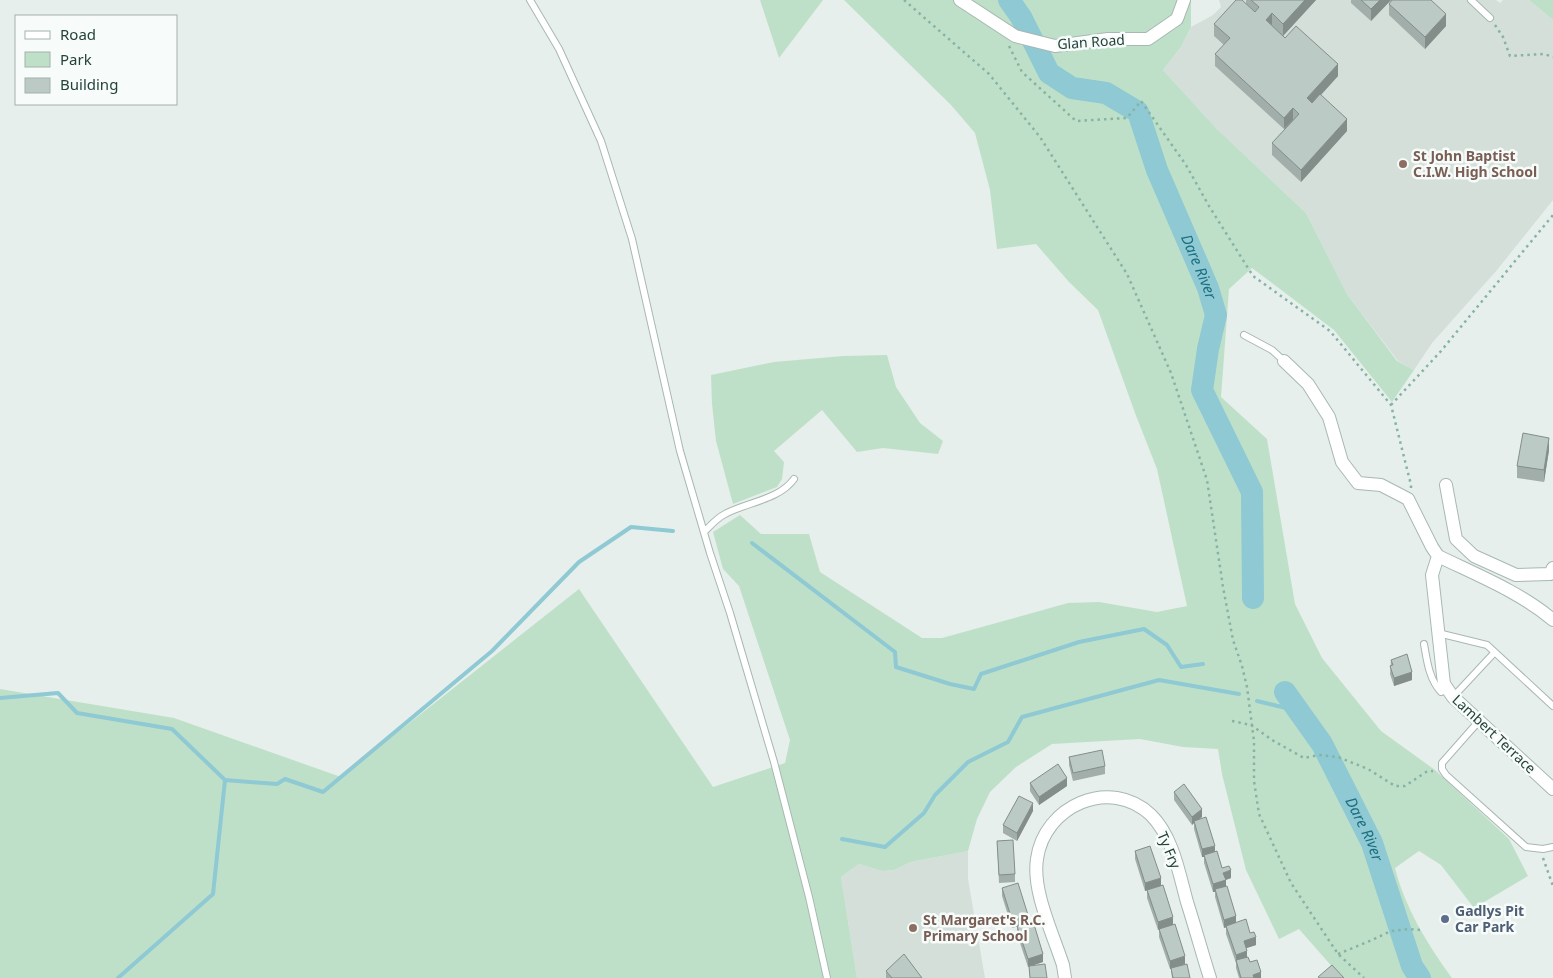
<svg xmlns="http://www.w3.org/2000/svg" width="1553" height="978" font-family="'Noto Sans',sans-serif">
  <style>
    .built { fill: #d4dfda }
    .green { fill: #bfe0c8 }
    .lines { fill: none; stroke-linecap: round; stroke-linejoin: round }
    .stream { stroke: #8ec9d4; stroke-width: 4 }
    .river { stroke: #8ec9d4; stroke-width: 22 }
    .service-casing { stroke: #a8b8b2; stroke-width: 8 }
    .minor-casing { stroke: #a8b8b2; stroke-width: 14 }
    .path { stroke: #86b3a5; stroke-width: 2.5; stroke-dasharray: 2.5 4; stroke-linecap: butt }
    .service { stroke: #fff; stroke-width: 6 }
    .minor { stroke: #fff; stroke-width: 12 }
    .wall { fill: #a1aea9 }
    .shaded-wall { fill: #838d89 }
    .building { fill: #bbcac4; stroke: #838d89 }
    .education-dot { fill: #8d6e63; stroke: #f7fbf9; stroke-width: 2 }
    .service-dot { fill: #5c6f8a; stroke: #f7fbf9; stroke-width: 2 }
    .labels { text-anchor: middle; stroke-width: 5; stroke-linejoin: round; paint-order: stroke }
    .street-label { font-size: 14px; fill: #24423a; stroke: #f7fbf9 }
    .education-label { font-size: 14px; font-weight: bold; fill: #785e54; stroke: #f7fbf9; text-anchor: start }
    .service-label { font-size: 14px; font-weight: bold; fill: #4e5e75; stroke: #f7fbf9; text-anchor: start }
    .water-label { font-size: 15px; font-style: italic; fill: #1c6f80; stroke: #f7fbf9 }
  </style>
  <rect width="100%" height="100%" fill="#e6efeb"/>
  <path class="built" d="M1219,0H1496L1500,3L1503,0H1529L1553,20V200L1497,270L1432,343L1414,370L1398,361L1347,294L1306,213L1216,128L1163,70L1181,47L1191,27L1213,15L1221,7Z
    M968,851V879L985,978H857L841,877L859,864L882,871L894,870L911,862Z"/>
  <path class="green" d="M760,0H823L779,58Z
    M844,0H1191V27L1181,47L1163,70L1216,128L1306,213L1347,294L1397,361L1414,370L1392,402L1334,330L1252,268L1229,289L1221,397L1267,439L1295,604L1322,658L1381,731L1435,770L1509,839L1528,876L1474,908L1441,865L1419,851L1395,868C1405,908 1428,945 1452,978H1342L1299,929L1279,939L1246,870L1222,774L1218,749L1183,747L1140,739L1052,744L1016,767L990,792L977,819L968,851L911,862L894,870L882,871L859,864L841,877L857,978H0V689L174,718L341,777L579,589L713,787L785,763L790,740L739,586L723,569L713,532L740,515L761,534H809L820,572L922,638H942L1068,603L1099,602L1157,612L1187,606L1157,469L1135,413L1098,310L1069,282L1036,244L997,249L990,190L975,133L951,105Z
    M1529,0H1553V20Z
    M887,355L896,387L920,423L943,441L938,454L883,448L857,452L822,410L774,451L784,462L782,479L777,487L733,504L716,441L712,404L711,375L774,362L843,356Z"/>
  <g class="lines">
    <path class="stream" d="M752,543L895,652L896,667L950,684L974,689L981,674L1079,642L1144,629L1167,645L1181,667L1203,664
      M0,698L58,693L77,713L172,729L225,780L277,784L285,779L323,792L492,651L579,562L631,527L673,531
      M1257,701L1299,711
      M842,839L885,847L924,813L935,795L968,762L1008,742L1022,717L1159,680L1239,694
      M118,978L213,894L225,780"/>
    <g class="river">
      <path id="s1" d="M1009,0L1021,17L1049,73L1072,88L1106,93L1138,112L1157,170L1208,288L1216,315L1208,349L1202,390L1252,492L1253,598"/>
      <path id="s2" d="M1285,692L1322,744L1372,843L1412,966L1420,978"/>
    </g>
    <defs>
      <path id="service" d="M530,0L559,49L601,141L632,239L680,451L710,553L730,613L774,762L809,897L827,978
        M1471,0L1490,18
        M1244,335L1272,350L1284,361
        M704,532C710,526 717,518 725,514C747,502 779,500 794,479
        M1438,633L1487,645L1553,706
        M1424,644C1427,661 1429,679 1441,692L1448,689
        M1453,697L1494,653
        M1479,721L1442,763V769L1446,775L1526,847L1543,849L1553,847"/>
      <path id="minor" d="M960,0L1015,36L1055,46L1108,39H1148L1177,19L1184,0
        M1284,361L1308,384L1329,417L1342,462L1358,483L1381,485L1408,499L1432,547L1438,556C1477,575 1520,592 1553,620
        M1446,485L1456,539L1474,556L1516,575L1550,574L1553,568
        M1438,556L1432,575L1444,684L1453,697L1553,789
        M1065,978L1063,965C1053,934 1032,891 1037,859C1044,806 1110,776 1151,815C1173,837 1179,873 1187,902C1195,927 1202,953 1210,978"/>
    </defs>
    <use href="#service" class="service-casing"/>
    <use href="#minor" class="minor-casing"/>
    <path class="path" d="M904,0L989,74L1040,137L1127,274L1171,373L1207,480L1223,587L1233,640L1242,666L1247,687L1254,741V781L1259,814L1291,883L1338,954L1364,978
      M1495,25L1503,37L1510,56L1544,54L1553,57
      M1009,46L1022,72L1076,121L1127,118L1141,101L1186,165L1209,206L1253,276L1330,331L1391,405L1411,485V488
      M1391,405L1441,351L1553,215
      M1232,721L1251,725L1272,740L1304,758L1319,755L1338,757L1368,769L1395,786H1405L1426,772L1433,771
      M1543,858L1553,886
      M1338,954L1372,940L1391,931L1409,929L1420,930"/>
    <use href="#service" class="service"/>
    <use href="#minor" class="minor"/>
  </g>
  <path class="wall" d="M1246,0H1316L1283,36L1338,76L1321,95L1347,131L1301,182L1272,155V143L1293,121L1284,129L1215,66V54L1224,45L1214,36V24L1246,4Z
    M1351,0H1391L1371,21L1351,3Z
    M1389,4L1446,26L1425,49L1389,15Z
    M1549,450L1544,482L1517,478V466Z
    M1391,660L1412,680L1394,686L1390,674Z
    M1069,757L1105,766V774L1073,781L1069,765Z
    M1030,783L1067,786L1039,805L1030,791Z
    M1174,792L1202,817L1199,819L1222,868L1231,878L1225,880L1226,886L1236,923L1250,933L1256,945L1246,948L1247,957L1261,978H1239L1236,968V963L1226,934V927L1224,928L1215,897V892H1213L1204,863V857H1202L1194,829V823L1192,825L1174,800Z
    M1033,811L1017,841L1003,833V825Z
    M997,841L1015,874V882L999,883Z
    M1135,851L1161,885L1185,964L1176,967L1190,978H1172L1171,969H1170L1159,937V929L1158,930L1147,898V890L1145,891L1135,859Z
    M1002,888L1028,923L1043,962L1031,966L1047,978H1030L1029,966L1028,967L1017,934V926L1012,928L1002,896Z
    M886,971L922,978H886Z"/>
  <path class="shaded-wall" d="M1305,0H1316L1283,36V24Z
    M1380,0H1391L1371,21V9Z
    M1272,13V25L1266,20Z
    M1446,14V26L1425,49V37Z
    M1338,64V76L1307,110V98Z
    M1293,108V120L1284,129V118Z
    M1347,119V131L1301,182V170Z
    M1549,438V450L1544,482V470Z
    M1412,672V680L1394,686V678Z
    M1067,778V786L1039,805V797Z
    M1033,803V811L1017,841V833Z
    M1202,809V817L1194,823V821V823L1192,825V817Z
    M1215,846V854L1204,855V857H1202V849Z
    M1231,870V878L1223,881V873Z
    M1161,878V886L1145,891V883Z
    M1226,880V888L1215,889V892H1213V884Z
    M1028,915V923L1012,928V920Z
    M1236,916V924L1224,928V920Z
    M1173,917V925L1158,930V922Z
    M1256,937V945L1244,949V941Z
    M1247,951V959L1236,960V963V955Z
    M1043,954V962L1028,967V959Z
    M1185,956V964L1170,969V961Z
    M1261,972V978H1253V975Z"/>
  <path class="building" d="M1236,0H1242L1255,12L1259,7L1251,0H1305L1283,24L1272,13L1266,20L1285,38L1296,26L1338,64L1307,98L1312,103L1320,94L1347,119L1301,170L1272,143L1299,114L1293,108L1284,118L1215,54L1230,38L1214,24Z
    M1361,0H1380L1371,9Z
    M1392,0H1431L1446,14L1425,37L1389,4Z
    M1523,433L1549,438L1544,470L1517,466Z
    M1407,654L1412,672L1394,678L1390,666L1393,665L1391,660Z
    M1102,750L1105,766L1073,773L1069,757Z
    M1058,764L1067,778L1039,797L1030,783Z
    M1184,784L1202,809L1192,817L1174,792Z
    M1019,796L1033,803L1017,833L1003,825Z
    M1206,817L1215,846L1202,849L1194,821Z
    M1013,840L1015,874L999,875L997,841Z
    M1150,846L1161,878L1145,883L1135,851Z
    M1217,851L1222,868L1229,866L1231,870L1223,873L1226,880L1213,884L1204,855Z
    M1018,883L1028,915L1012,920L1002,888Z
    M1163,885L1173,917L1158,922L1147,890Z
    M1227,886L1236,916L1224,920L1215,889Z
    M1246,919L1250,933L1254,932L1256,937L1244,941L1247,951L1236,955L1226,926Z
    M1033,921L1043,954L1028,959L1017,926Z
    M1175,924L1185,956L1170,961L1159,929Z
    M904,954L922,978H892L886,971Z
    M1248,957L1250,962L1257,960L1261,972L1253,975L1254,978H1241L1236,960Z
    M1045,964L1047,978H1030L1029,966Z
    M1187,964L1190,978H1173L1171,968Z
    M1332,965L1344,978H1320L1318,977Z"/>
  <g class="education-dot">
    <circle cx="1403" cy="164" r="5"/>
    <circle cx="913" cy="928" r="5"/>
  </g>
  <circle class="service-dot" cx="1445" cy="919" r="5"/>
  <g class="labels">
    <g class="street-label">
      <text transform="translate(1091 42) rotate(-4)" y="5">Glan Road</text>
      <text transform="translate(1494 734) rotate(43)" y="5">Lambert Terrace</text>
      <text transform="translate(1169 850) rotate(67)" y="5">Ty Fry</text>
    </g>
    <g class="education-label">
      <text x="1413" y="161">St John Baptist<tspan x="1413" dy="16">C.I.W. High School</tspan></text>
      <text x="923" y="925">St Margaret's R.C.<tspan x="923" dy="16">Primary School</tspan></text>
    </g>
    <g class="service-label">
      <text x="1455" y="916">Gadlys Pit<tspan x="1455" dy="16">Car Park</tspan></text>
    </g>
    <g class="water-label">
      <text dy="5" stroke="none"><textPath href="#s1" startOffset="349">Dare River</textPath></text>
      <text dy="5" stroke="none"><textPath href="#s2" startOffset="159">Dare River</textPath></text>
    </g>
  </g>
  <rect x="15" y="15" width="162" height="90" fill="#f7fbf9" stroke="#a3b1ad"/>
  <rect x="25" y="31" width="25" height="8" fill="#ffffff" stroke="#a3b1ad"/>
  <text x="60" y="40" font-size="15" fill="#24423a">Road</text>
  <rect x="25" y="52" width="25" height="15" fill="#bfe0c8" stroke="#a3b1ad"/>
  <text x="60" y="65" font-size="15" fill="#24423a">Park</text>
  <rect x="25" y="78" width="25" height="15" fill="#bbcac4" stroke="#a3b1ad"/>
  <text x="60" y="90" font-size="15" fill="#24423a">Building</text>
</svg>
